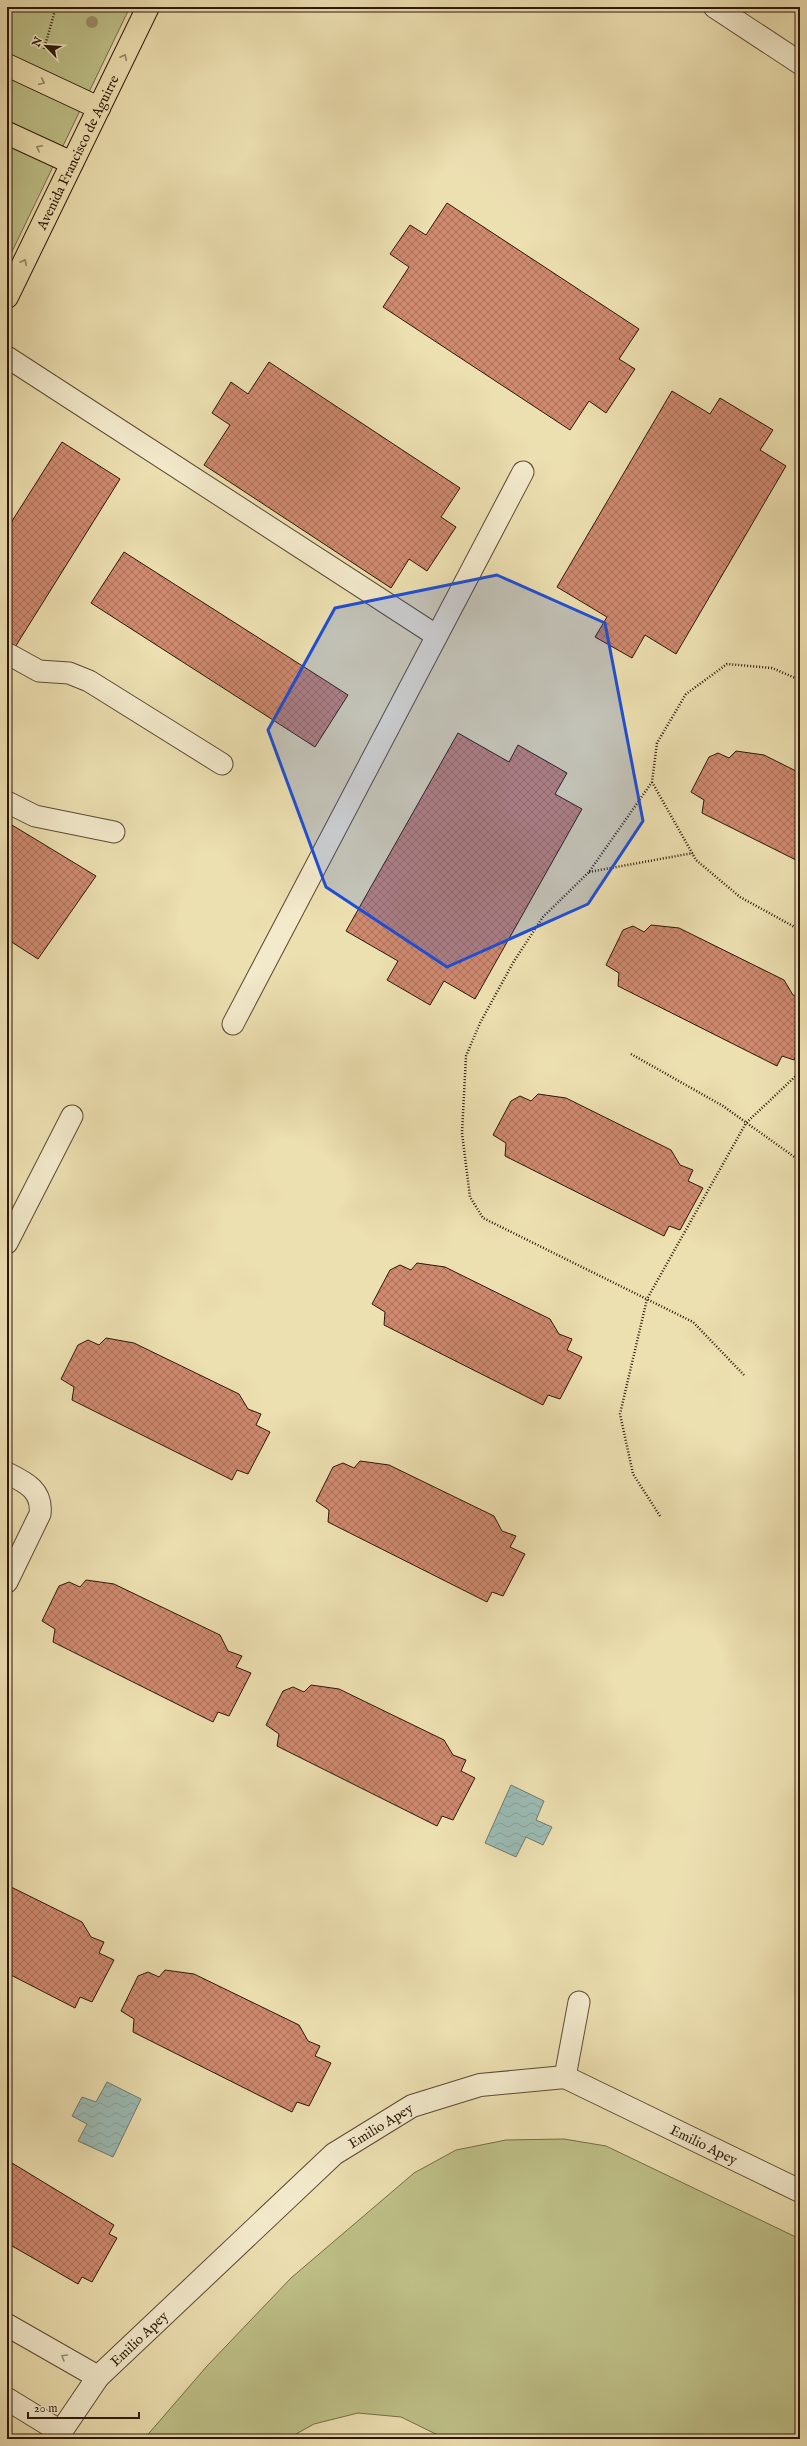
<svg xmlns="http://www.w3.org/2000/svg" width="807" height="2446" font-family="'IM FELL English',serif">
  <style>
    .park { fill: #bec087; stroke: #766c48 }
    .water { fill: url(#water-waves); stroke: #6f796f }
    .building { fill: url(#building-cross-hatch); stroke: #2d1708 }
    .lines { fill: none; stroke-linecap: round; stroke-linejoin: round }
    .lane-casing { stroke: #5d4932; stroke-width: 23 }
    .street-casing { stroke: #5d4932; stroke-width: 24 }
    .primary-casing { stroke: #2d1708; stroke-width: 24 }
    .path { stroke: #2d1708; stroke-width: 2.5; stroke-dasharray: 1 2; stroke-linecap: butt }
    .lane { stroke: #f3eacc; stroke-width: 21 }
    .street { stroke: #f3eacc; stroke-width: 22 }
    .primary { stroke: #ecdfb0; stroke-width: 22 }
    .tree { fill: #9b8d68 }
    .oneway { stroke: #968564 }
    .oneway2 { stroke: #9a8b74 }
    .marked { fill: #1d4ed8; fill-opacity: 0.2; stroke: #1d4ed8; stroke-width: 3; stroke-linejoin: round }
    .labels { text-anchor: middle; stroke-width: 4; stroke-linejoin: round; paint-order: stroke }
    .street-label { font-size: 14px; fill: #2d1708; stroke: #f3eacc }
  </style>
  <defs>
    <pattern id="water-waves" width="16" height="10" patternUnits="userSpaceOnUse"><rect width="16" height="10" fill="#9bbbb4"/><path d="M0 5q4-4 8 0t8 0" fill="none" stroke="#86a099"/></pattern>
    <pattern id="building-cross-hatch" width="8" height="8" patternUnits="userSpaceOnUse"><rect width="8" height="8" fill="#ce896f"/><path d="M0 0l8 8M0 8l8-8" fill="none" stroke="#a86f59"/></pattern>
  </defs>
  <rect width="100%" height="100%" fill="#ecdfb0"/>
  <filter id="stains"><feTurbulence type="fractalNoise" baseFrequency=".005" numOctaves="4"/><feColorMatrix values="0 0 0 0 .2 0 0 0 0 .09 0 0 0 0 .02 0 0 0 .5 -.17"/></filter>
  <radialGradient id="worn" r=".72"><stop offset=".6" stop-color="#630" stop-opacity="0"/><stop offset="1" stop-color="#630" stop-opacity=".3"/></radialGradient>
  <path class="park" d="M7,7H130L7,262Z
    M564,2139L606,2146L800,2239V2439H446L401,2417L358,2413L314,2424L287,2439H144L207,2366L291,2278L414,2173L456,2150L506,2140Z"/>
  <path class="water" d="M511,1785L544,1801L536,1820L552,1827L543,1845L526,1837L516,1857L485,1843Z
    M107,2082L141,2099L113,2157L78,2141L87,2124L72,2116L82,2097L96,2102Z"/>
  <path class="building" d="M447,203L639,329L619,359L635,369L606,413L589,401L570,430L383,307L409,267L390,254L410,225L426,235Z
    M269,362L460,488L441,517L456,527L427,571L409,559L391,588L204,465L230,425L212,413L231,382L248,394Z
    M672,391L710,414L720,398L773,430L760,450L786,466L676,654L645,635L632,658L595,637L607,617L557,587Z
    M62,442L120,479L7,660V529Z
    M124,552L348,695L315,747L91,603Z
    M458,733L509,762L518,745L567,773L555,794L582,809L475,999L444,981L430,1005L387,980L398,961L346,931Z
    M736,751L764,755L800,773V862L702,813L704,800L691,792L709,757L718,753L729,758Z
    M7,822L96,876L38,959L7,939Z
    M651,925L679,928L784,980L793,995L800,998V1048L794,1060L782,1056L777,1066L618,986L619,973L606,965L623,930L633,926L644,932Z
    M538,1094L566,1098L671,1150L680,1165L693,1170L688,1181L703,1188L680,1230L669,1226L664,1236L505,1156L506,1143L493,1135L511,1101L520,1096L531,1101Z
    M417,1263L445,1267L550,1319L559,1334L572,1339L567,1350L582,1357L560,1399L548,1395L543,1405L384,1325L385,1312L372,1304L390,1270L400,1265L411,1270Z
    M106,1338L134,1343L239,1394L248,1409L261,1414L256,1425L270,1432L248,1474L237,1470L232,1480L72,1400L74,1387L61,1379L78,1345L88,1340L99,1345Z
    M360,1461L389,1465L494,1516L502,1531L516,1536L510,1547L525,1554L503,1596L492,1592L487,1602L328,1522L329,1510L316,1501L333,1467L343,1463L354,1468Z
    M86,1580L114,1584L220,1635L228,1651L242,1656L236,1667L251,1673L229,1716L218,1712L213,1722L53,1642L55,1629L42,1621L59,1586L69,1582L80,1587Z
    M311,1685L339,1689L444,1740L453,1755L466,1760L461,1771L475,1778L453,1820L442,1816L437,1826L277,1746L279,1734L266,1725L283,1691L293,1687L304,1692Z
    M7,1885L82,1922L91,1937L104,1942L99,1953L114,1960L92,2002L80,1997L75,2008L7,1973Z
    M165,1970L194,1974L299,2025L308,2041L320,2046L315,2056L331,2063L309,2106L297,2102L292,2112L133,2032L134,2019L121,2011L138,1976L148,1972L159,1977Z
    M7,2160L114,2225L109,2234L117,2238L92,2282L82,2277L78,2284L7,2243Z"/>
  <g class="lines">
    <defs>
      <path id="lane" d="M7,357L437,636
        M10,655L39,671L69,673L89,681L222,764
        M7,802L35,816L114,832
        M233,1024L523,472
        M7,1243L72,1116
        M7,1473C25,1482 43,1490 40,1514L7,1582
        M565,2077L579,2002"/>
      <g id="street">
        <path d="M715,7L800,63"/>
        <path d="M7,2325L98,2377"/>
        <path d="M7,2399L61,2432"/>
        <path id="s1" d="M56,2439L98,2377L334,2154L412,2106L480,2085L565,2077L800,2191"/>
      </g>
      <g id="primary">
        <path d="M7,65L99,108"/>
        <path d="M7,133L72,163"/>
        <path id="s2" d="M7,297L148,7"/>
      </g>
    </defs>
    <use href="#lane" class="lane-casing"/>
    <use href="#street" class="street-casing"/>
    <use href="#primary" class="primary-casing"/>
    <path class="path" d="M44,49L56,7
      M652,782L696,860L740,897L800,930
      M589,872L693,853
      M631,1054L723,1106L800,1161
      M744,1375L693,1322L483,1218L470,1197L462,1133L466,1056L480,1023L514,961L543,917L589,872L652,782L657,743L686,694L727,664L772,668L800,680
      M660,1516L633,1474L620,1414L647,1299L746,1123L800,1072"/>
    <use href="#lane" class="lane"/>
    <use href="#street" class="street"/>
    <use href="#primary" class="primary"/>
  </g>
  <circle class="tree" cx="92" cy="22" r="6"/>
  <defs><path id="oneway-chevron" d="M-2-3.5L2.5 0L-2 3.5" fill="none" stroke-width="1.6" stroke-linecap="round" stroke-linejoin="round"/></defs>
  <g class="oneway">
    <use href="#oneway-chevron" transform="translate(124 57) rotate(-64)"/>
    <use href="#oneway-chevron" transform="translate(42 82) rotate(25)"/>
    <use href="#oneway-chevron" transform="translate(39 148) rotate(-154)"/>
    <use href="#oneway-chevron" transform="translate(24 262) rotate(-64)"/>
  </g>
  <use class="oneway2" href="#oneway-chevron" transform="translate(64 2357) rotate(-150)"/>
  <path class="marked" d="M497,575L605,623L643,821L588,904L447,967L326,887L268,730L335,608Z"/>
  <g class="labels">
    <g class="street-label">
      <text dy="5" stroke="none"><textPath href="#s2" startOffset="161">Avenida Francisco de Aguirre</textPath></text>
      <text dy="5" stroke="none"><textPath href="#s1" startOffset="454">Emilio Apey</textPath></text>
      <text dy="5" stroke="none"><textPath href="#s1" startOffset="802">Emilio Apey</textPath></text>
      <text dy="5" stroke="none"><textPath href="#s1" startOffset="131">Emilio Apey</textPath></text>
    </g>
  </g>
  <rect width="807" height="2446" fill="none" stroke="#ecdfb0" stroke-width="24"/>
  <rect x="8" y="8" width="791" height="2430" fill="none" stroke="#2d1708" stroke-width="2"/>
  <rect x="12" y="12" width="783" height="2422" fill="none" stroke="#2d1708"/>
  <g transform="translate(46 46) rotate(295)" stroke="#f3eacc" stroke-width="3" paint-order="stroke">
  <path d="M0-3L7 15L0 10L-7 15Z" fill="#2d1708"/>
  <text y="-6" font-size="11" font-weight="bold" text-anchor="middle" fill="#2d1708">N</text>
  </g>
  <path d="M28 2412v6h111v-6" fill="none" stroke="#2d1708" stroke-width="2"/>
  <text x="34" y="2412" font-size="12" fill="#2d1708" stroke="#f3eacc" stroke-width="3" paint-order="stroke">20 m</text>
  <rect width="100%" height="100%" filter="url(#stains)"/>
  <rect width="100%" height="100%" fill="url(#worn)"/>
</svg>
